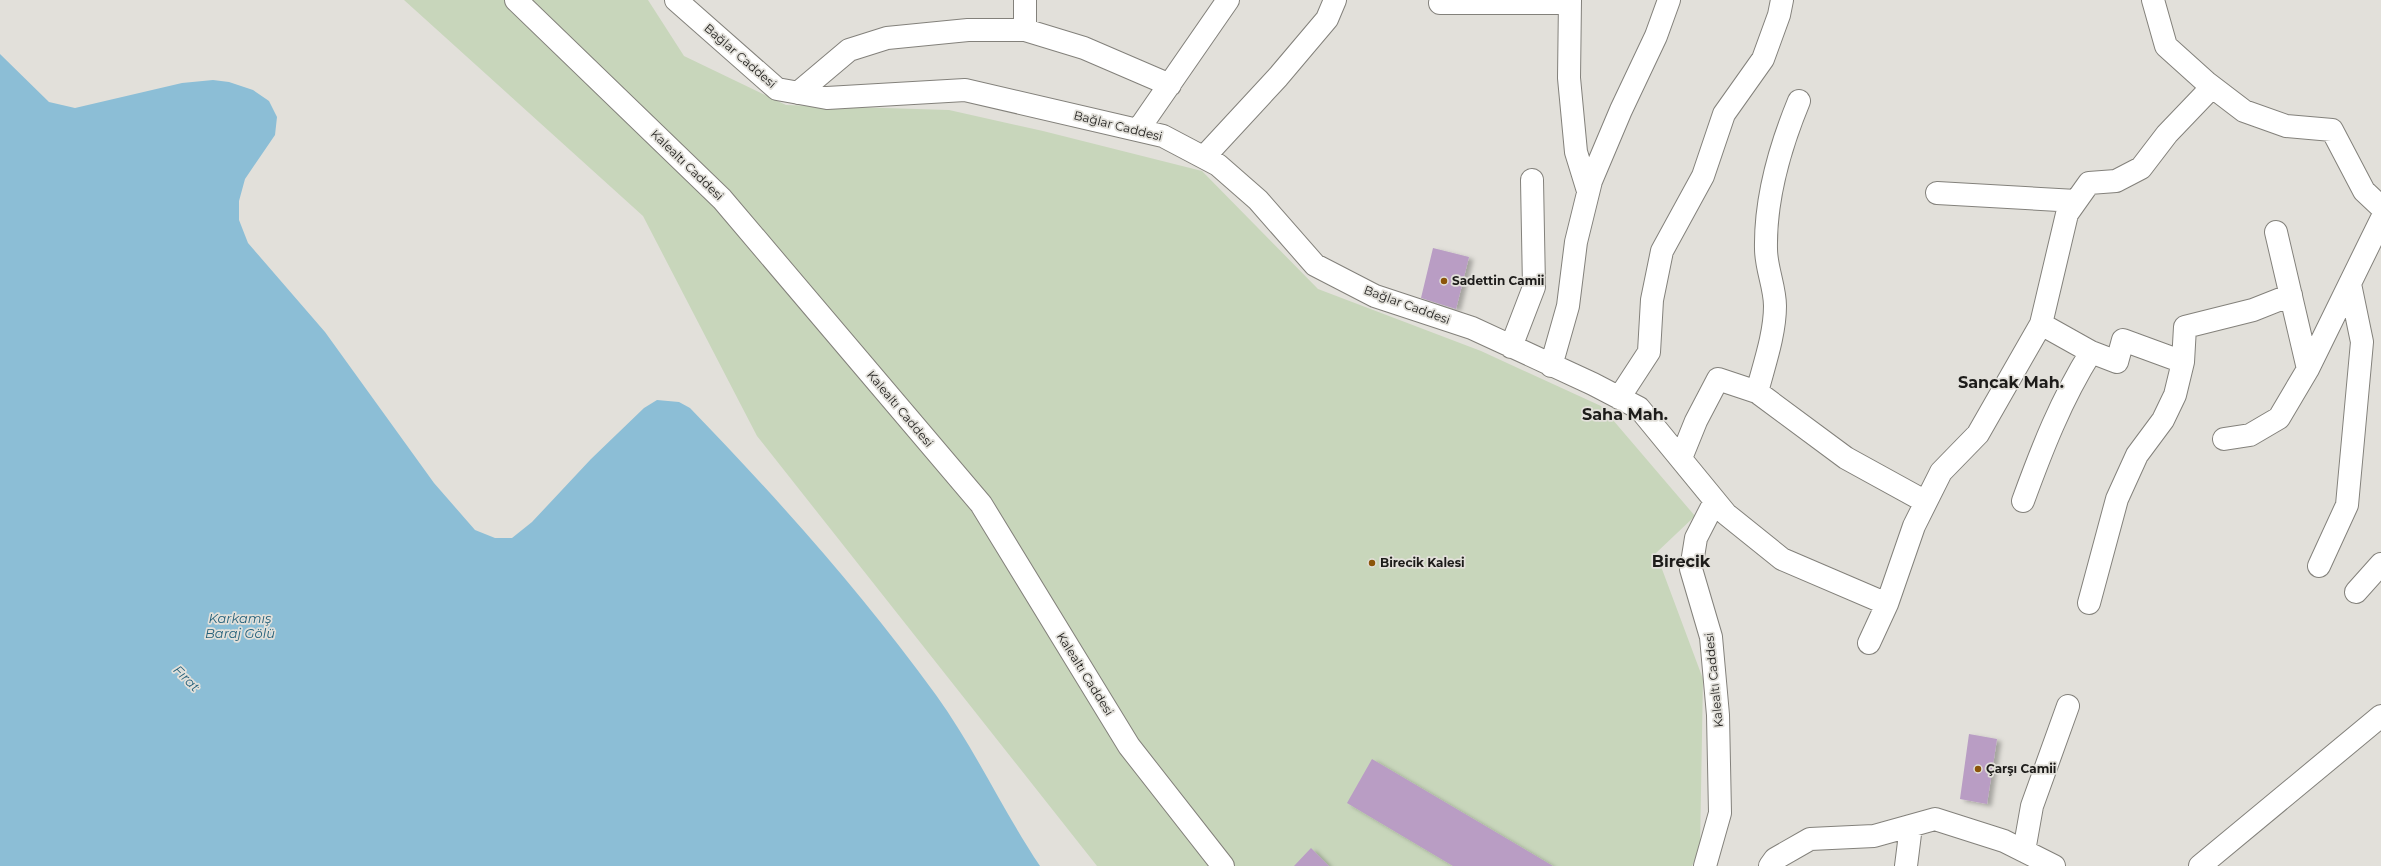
<svg xmlns="http://www.w3.org/2000/svg" width="2381" height="866" font-family="Montserrat,sans-serif">
  <style>
    .green { fill: #c8d6bb }
    .water { fill: #8cbed6 }
    .building { fill: #b99dc4; filter: url(#shadow) }
    .lines { fill: none; stroke-linecap: round; stroke-linejoin: round }
    .minor-casing { stroke: #83817b; stroke-width: 24 }
    .minor { stroke: #fff; stroke-width: 22 }
    .poi-dot { fill: #8c550a; stroke: #e2e0da; stroke-width: 1.5 }
    .labels { text-anchor: middle; stroke-width: 3.5; stroke-linejoin: round; paint-order: stroke }
    .street-label { font-size: 12px; fill: #1d1c1a; stroke: #e2e0da }
    .poi-label { font-size: 12px; font-weight: bold; fill: #1d1c1a; stroke: #e2e0da; text-anchor: start }
    .water-label { font-size: 13px; font-style: italic; fill: #235f79; stroke: #e2e0da }
    .district-label { font-size: 16px; font-weight: bold; fill: #1d1c1a; stroke: #e2e0da }
  </style>
  <defs>
    <filter id="shadow"><feDropShadow dx="4.5" dy="2.5" stdDeviation="2" flood-color="#0004"/></filter>
  </defs>
  <rect width="100%" height="100%" fill="#e2e0da"/>
  <path class="green" d="M404,0H648L684,56L786,105L949,110L1043,131L1202,171L1318,289L1481,351L1601,406L1695,516L1656,553L1703,679L1700,848L1692,866H1097L757,436L643,216Z"/>
  <path class="water" d="M0,54L49,102L75,108L182,83L213,80L229,82L253,90L269,101L277,117L275,135L245,179L239,201V220L248,243L325,332L434,483L475,530L495,538H512L532,522L591,459L644,408L657,400L679,402L690,408C778,499 862,593 936,695C975,749 1003,811 1040,866H0Z"/>
  <path class="building" d="M1433,248L1469,257L1456,309L1421,298Z
    M1969,734L1997,739L1987,804L1960,799Z
    M1372,759L1553,866H1453L1347,803Z
    M1311,848L1329,866H1294Z"/>
  <g class="lines">
    <defs>
      <path id="minor" d="M516,0L722,199L981,504L1129,746L1223,866
        M676,0L777,89L827,98L965,90L1163,136L1218,165L1258,200L1315,265L1375,296L1472,328L1593,384L1639,408L1726,514L1782,559L1887,604
        M1025,0V30
        M1570,0L1569,78L1576,152L1588,191
        M2153,0L2166,46L2206,82L2244,111L2286,126L2332,130L2364,191L2381,207
        M1440,3H1570
        M798,93L849,50L887,38L968,30H1025L1084,48L1170,85
        M1138,130L1228,0
        M1204,157L1278,77L1327,19L1335,0
        M1937,193L2076,201
        M2276,232L2308,369
        M2041,324L2091,352L2117,362L2123,340L2183,362L2185,327L2253,310L2291,295
        M1511,347L1534,287L1532,180
        M1551,366L1568,306L1576,242L1591,181L1621,110L1656,36L1669,0
        M1757,392L1846,458L1926,502
        M1619,398L1649,352L1652,300L1662,251L1703,176L1724,114L1763,59L1779,15L1782,0
        M2224,439L2250,435L2279,418L2308,369L2381,220
        M1681,458L1696,421L1718,379L1757,392C1764,365 1775,334 1775,306C1775,287 1766,268 1766,249C1765,198 1780,147 1799,101
        M2023,501C2042,449 2061,400 2091,352
        M2319,566L2347,505L2362,342L2350,284
        M2356,592L2381,564
        M2089,603L2117,499L2137,455L2163,420L2175,395L2183,362
        M1869,643L1887,604L1914,526L1941,472L1978,434L2041,324L2067,214L2089,183L2116,181L2141,168L2167,134L2212,87
        M2024,851L2032,806L2068,706
        M1705,866L1720,813L1718,715L1711,637L1691,569L1696,538L1715,501
        M1770,866L1775,859L1810,839L1874,836L1935,819L2004,841L2054,866
        M1906,866L1911,826
        M2200,866L2381,716"/>
    </defs>
    <use href="#minor" class="minor-casing"/>
    <use href="#minor" class="minor"/>
  </g>
  <g class="poi-dot">
    <circle cx="1444" cy="281" r="4"/>
    <circle cx="1372" cy="563" r="4"/>
    <circle cx="1978" cy="769" r="4"/>
  </g>
  <g class="labels">
    <g class="street-label">
      <text transform="translate(740 56) rotate(41)" y="4">Bağlar Caddesi</text>
      <text transform="translate(1118 126) rotate(14)" y="4">Bağlar Caddesi</text>
      <text transform="translate(687 165) rotate(44)" y="4">Kalealtı Caddesi</text>
      <text transform="translate(1407 305) rotate(20)" y="4">Bağlar Caddesi</text>
      <text transform="translate(900 409) rotate(50)" y="4">Kalealtı Caddesi</text>
      <text transform="translate(1085 674) rotate(58)" y="4">Kalealtı Caddesi</text>
      <text transform="translate(1714 680) rotate(-96)" y="4">Kalealtı Caddesi</text>
    </g>
    <g class="poi-label">
      <text x="1452" y="285">Sadettin Camii</text>
      <text x="1380" y="567">Birecik Kalesi</text>
      <text x="1986" y="773">Çarşı Camii</text>
    </g>
    <g class="water-label">
      <text x="240" y="623">Karkamış<tspan x="240" dy="15">Baraj Gölü</tspan></text>
      <text transform="translate(187 678) rotate(45)" y="5">Fırat</text>
    </g>
    <g class="district-label">
      <text x="2011" y="388">Sancak Mah.</text>
      <text x="1625" y="420">Saha Mah.</text>
      <text x="1681" y="567">Birecik</text>
    </g>
  </g>
</svg>
